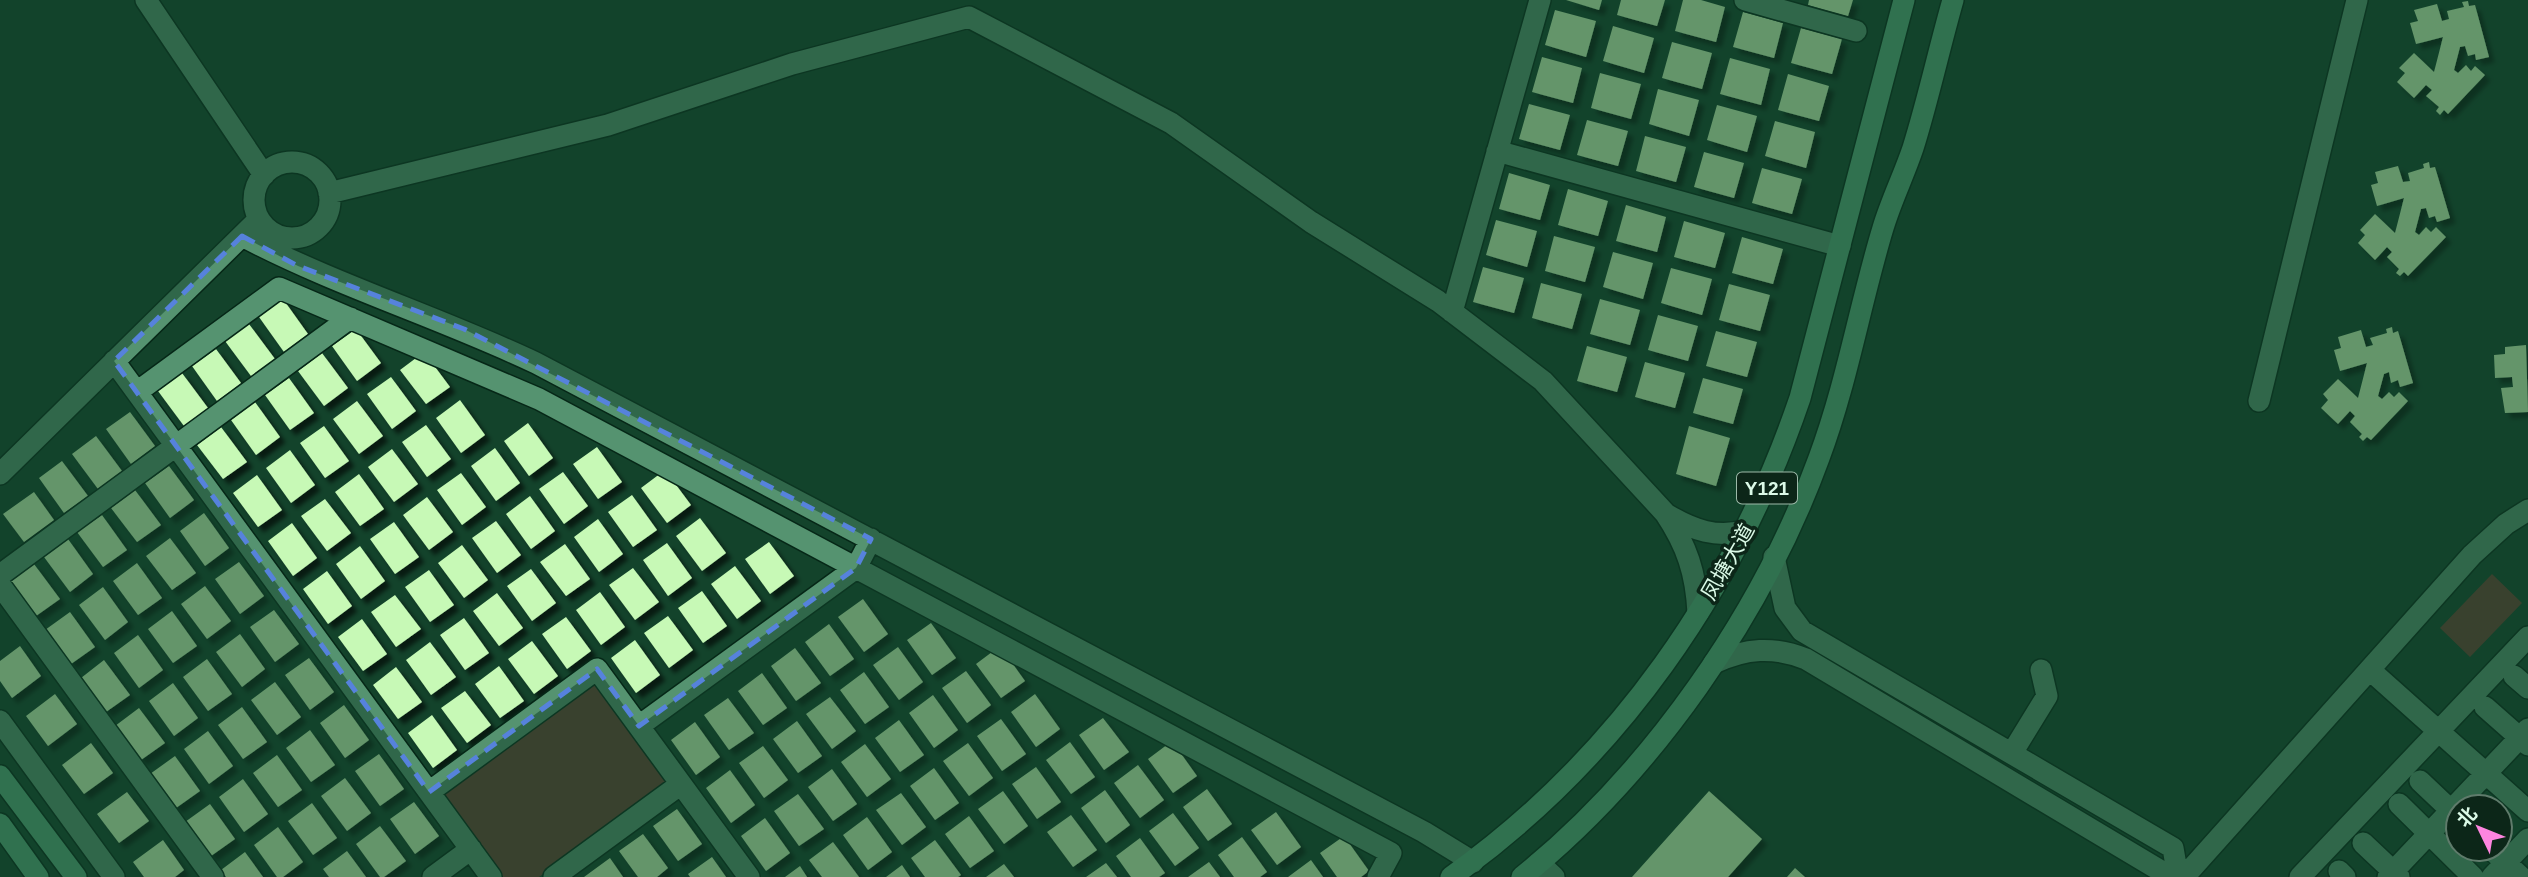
<svg xmlns="http://www.w3.org/2000/svg" width="2528" height="877" font-family="Arial,'Noto Sans SC',sans-serif">
  <style>
    .green { fill: #693e31 }
    .building { fill: #c7f9b6; filter: url(#shadow) }
    .lines { fill: none; stroke-linecap: round; stroke-linejoin: round }
    .minor-casing { stroke: #062717; stroke-width: 24 }
    .major-casing { stroke: #062717; stroke-width: 24 }
    .minor { stroke: #559370; stroke-width: 21 }
    .major { stroke: #54a97b; stroke-width: 21 }
    .marked { fill: none; stroke: #5682dc; stroke-width: 5; stroke-dasharray: 14 9; stroke-linejoin: round }
    .labels { text-anchor: middle; stroke-width: 7; stroke-linejoin: round; paint-order: stroke }
    .shield { fill: #0c2618; stroke: #9dbaa9; stroke-width: 2 }
    .shield-label { font-size: 19px; font-weight: bold; fill: #dbfae7 }
    .street-label { font-size: 21px; fill: #dbfae7; stroke: #0c2618 }
  </style>
  <defs>
    <filter id="shadow"><feDropShadow dx="5.5" dy="5.5" stdDeviation="2" flood-color="#0009"/></filter>
  </defs>
  <rect width="100%" height="100%" fill="#13432b"/>
  <path class="green" d="M2492,574L2522,603L2470,657L2440,628Z
    M595,681L669,782L539,877H503L442,794Z"/>
  <path class="building" d="M1566,0H1602L1599,10Z
    M1621,0H1665L1657,26L1617,15Z
    M1683,0H1701L1725,7L1716,42L1675,31Z
    M1809,0H1853L1848,16L1808,5Z
    M2468,1L2469,6L2475,5L2489,57L2476,60L2475,54L2468,56L2465,46L2460,47L2454,70L2458,73L2466,65L2471,71L2475,66L2485,75L2448,114L2444,110L2440,115L2436,111L2439,107L2426,96L2432,90L2426,85L2414,98L2397,82L2405,73L2399,68L2414,53L2434,72L2443,37L2416,44L2410,23L2418,21L2414,10L2437,4L2442,21L2449,19L2447,11L2464,7L2462,2Z
    M1555,10L1596,21L1586,57L1545,45Z
    M1743,12L1783,23L1774,58L1733,47Z
    M1613,26L1654,38L1644,73L1603,61Z
    M1801,28L1842,39L1832,74L1791,63Z
    M1672,42L1712,53L1702,89L1662,78Z
    M1542,57L1582,68L1573,103L1532,92Z
    M1730,58L1770,69L1761,105L1720,94Z
    M1600,73L1641,84L1631,119L1591,108Z
    M1788,74L1829,86L1819,121L1778,110Z
    M1658,89L1699,100L1689,136L1649,124Z
    M1529,104L1570,115L1560,150L1519,139Z
    M1717,105L1757,116L1747,152L1707,140Z
    M1587,120L1628,131L1618,166L1577,155Z
    M1775,121L1815,132L1806,168L1765,156Z
    M1645,136L1686,147L1676,182L1636,171Z
    M1704,152L1744,163L1734,198L1694,187Z
    M2429,162L2430,168L2435,167L2450,218L2437,222L2435,216L2429,218L2426,208L2421,209L2415,232L2419,235L2426,227L2431,232L2436,227L2446,237L2408,276L2404,272L2400,276L2396,273L2399,269L2387,257L2392,252L2387,247L2375,260L2358,243L2365,235L2360,230L2375,214L2395,233L2404,198L2377,206L2371,185L2378,183L2375,172L2398,166L2403,182L2410,181L2408,173L2424,168L2423,164Z
    M1762,168L1802,179L1792,214L1752,203Z
    M1509,173L1550,185L1540,220L1499,209Z
    M1568,189L1608,201L1598,236L1558,225Z
    M1626,205L1666,217L1657,252L1616,241Z
    M1496,220L1537,231L1527,267L1486,255Z
    M1684,221L1725,233L1715,268L1674,257Z
    M1554,236L1595,247L1585,282L1545,271Z
    M1742,237L1783,249L1773,284L1732,273Z
    M1613,252L1653,263L1643,299L1603,287Z
    M1483,267L1524,278L1514,313L1473,302Z
    M1671,268L1712,279L1702,315L1661,303Z
    M1541,283L1582,294L1572,329L1532,318Z
    M1729,284L1770,295L1760,331L1719,320Z
    M283,299L308,334L284,352L259,317Z
    M1600,299L1640,310L1630,345L1590,334Z
    M1658,315L1698,326L1688,361L1648,350Z
    M249,324L275,359L251,376L225,341Z
    M2392,327L2393,333L2398,331L2413,383L2400,387L2398,380L2391,383L2389,372L2384,374L2378,396L2382,399L2389,392L2394,397L2399,392L2408,401L2371,440L2367,437L2363,441L2359,437L2362,434L2350,422L2355,416L2350,411L2338,424L2321,408L2328,400L2323,394L2338,379L2358,398L2367,363L2340,371L2334,350L2341,348L2338,337L2361,330L2366,347L2373,345L2370,338L2387,333L2386,329Z
    M356,329L381,363L357,381L332,346Z
    M1716,331L1757,342L1747,377L1706,366Z
    M2526,345L2528,412L2505,413L2501,388L2513,387L2512,377L2495,378L2494,355L2505,354V347Z
    M1587,346L1627,357L1617,392L1577,381Z
    M216,349L241,383L217,401L192,366Z
    M424,352L450,387L426,404L400,370Z
    M322,353L348,388L324,406L298,371Z
    M1645,362L1685,373L1675,408L1635,397Z
    M182,373L208,408L184,426L158,391Z
    M391,377L416,411L392,429L367,394Z
    M289,378L314,413L290,430L265,395Z
    M1703,378L1743,389L1733,424L1693,413Z
    M460,400L485,435L461,453L436,418Z
    M357,401L383,436L359,454L333,419Z
    M255,402L280,437L256,455L231,420Z
    M130,412L155,446L131,464L106,429Z
    M528,423L553,458L529,476L504,441Z
    M426,425L451,459L427,477L402,442Z
    M324,426L349,461L325,478L300,443Z
    M1689,426L1730,438L1716,486L1676,474Z
    M221,427L247,462L223,479L197,445Z
    M96,436L122,471L98,489L72,454Z
    M597,447L622,482L598,499L573,464Z
    M495,448L520,483L496,501L471,466Z
    M392,449L418,484L394,502L368,467Z
    M290,450L315,485L291,503L266,468Z
    M62,461L88,496L64,513L39,478Z
    M169,466L194,500L170,518L145,483Z
    M665,470L691,505L667,523L641,488Z
    M563,472L588,506L564,524L539,489Z
    M461,473L486,507L462,525L437,490Z
    M359,474L384,509L360,526L335,492Z
    M257,475L282,510L258,527L233,493Z
    M135,490L161,525L137,542L111,508Z
    M34,492L54,520L24,542L3,514Z
    M632,495L657,530L633,547L608,512Z
    M530,496L555,531L531,549L506,514Z
    M427,497L453,532L429,550L403,515Z
    M325,499L351,533L327,551L301,516Z
    M204,513L229,548L205,566L180,531Z
    M102,515L127,550L103,567L77,532Z
    M700,518L726,553L702,571L676,536Z
    M598,519L623,554L599,572L574,537Z
    M496,521L521,555L497,573L472,538Z
    M394,522L419,557L395,574L370,539Z
    M292,523L317,558L293,576L268,541Z
    M170,538L196,573L172,590L146,556Z
    M68,539L93,574L70,592L44,557Z
    M769,542L794,576L770,594L745,559Z
    M667,543L692,578L668,596L643,560Z
    M565,544L590,579L566,596L540,562Z
    M462,545L488,580L464,598L438,563Z
    M360,546L385,581L361,599L336,564Z
    M239,562L264,596L240,614L215,579Z
    M137,563L162,598L138,615L113,581Z
    M34,564L60,599L36,616L10,582Z
    M735,566L761,601L737,619L711,584Z
    M633,568L659,602L635,620L609,585Z
    M531,569L556,603L532,621L507,586Z
    M429,570L454,605L430,622L405,587Z
    M327,571L352,606L328,624L303,589Z
    M205,586L231,621L207,639L181,604Z
    M103,587L128,622L105,640L79,605Z
    M702,591L727,626L703,643L678,608Z
    M600,592L625,627L601,645L576,610Z
    M497,593L523,628L499,646L473,611Z
    M395,595L421,629L396,647L371,612Z
    M863,599L888,634L864,652L838,617Z
    M274,610L299,644L275,662L250,627Z
    M172,611L197,646L173,663L148,629Z
    M70,612L95,647L71,664L45,630Z
    M668,616L693,650L669,668L644,633Z
    M566,617L591,651L567,669L542,634Z
    M464,618L489,653L465,670L440,635Z
    M362,619L387,654L363,671L338,637Z
    M931,623L956,658L932,675L907,640Z
    M829,624L854,659L830,676L805,642Z
    M240,634L265,669L242,687L216,652Z
    M138,635L163,670L139,688L114,653Z
    M635,640L660,675L636,693L611,658Z
    M532,641L558,676L534,694L508,659Z
    M430,642L456,677L431,695L406,660Z
    M20,646L41,676L12,698L0,681V661Z
    M1000,646L1025,681L1001,698L976,664Z
    M898,647L923,682L899,700L873,665Z
    M795,648L821,683L796,701L771,666Z
    M309,658L334,692L310,710L285,675Z
    M207,659L232,694L208,711L183,677Z
    M104,660L130,695L106,712L81,678Z
    M499,666L524,701L500,718L475,684Z
    M396,667L422,702L398,719L373,685Z
    M966,671L991,705L967,723L942,688Z
    M864,672L889,707L865,724L840,690Z
    M762,673L787,708L763,725L738,691Z
    M275,682L301,717L277,735L251,700Z
    M173,683L198,718L174,736L149,701Z
    M465,691L491,725L467,743L441,708Z
    M55,694L77,724L48,746L26,716Z
    M1035,694L1060,729L1036,747L1011,712Z
    M933,695L958,730L934,748L909,713Z
    M830,697L856,731L832,749L806,714Z
    M728,698L754,733L729,750L704,715Z
    M344,705L369,740L345,758L320,723Z
    M242,707L267,742L243,759L218,725Z
    M139,708L165,743L141,760L115,726Z
    M432,715L457,750L433,768L408,733Z
    M1103,718L1129,752L1104,770L1079,735Z
    M1001,719L1026,754L1002,771L977,736Z
    M899,720L924,755L900,772L875,738Z
    M797,721L822,756L798,773L773,739Z
    M695,722L720,757L696,775L671,740Z
    M310,730L335,765L311,782L286,748Z
    M208,731L233,766L209,784L184,749Z
    M1172,741L1197,776L1173,793L1148,759Z
    M1070,742L1095,777L1071,794L1046,760Z
    M91,743L113,773L84,794L62,765Z
    M968,743L993,778L969,796L943,761Z
    M865,744L891,779L867,797L841,762Z
    M763,746L788,780L764,798L739,763Z
    M379,754L404,789L380,806L355,771Z
    M277,755L302,790L278,807L253,773Z
    M175,756L200,791L176,808L150,774Z
    M1138,765L1164,800L1140,818L1114,783Z
    M1036,767L1061,802L1037,819L1012,784Z
    M934,768L959,803L935,820L910,786Z
    M832,769L857,804L833,821L808,787Z
    M730,770L755,805L731,823L706,788Z
    M345,778L371,813L347,831L321,796Z
    M243,779L268,814L244,832L219,797Z
    M1207,789L1232,824L1208,841L1183,807Z
    M1105,790L1130,825L1106,843L1081,808Z
    M1003,791L1028,826L1004,844L978,809Z
    M1709,791L1762,839L1728,877H1632Z
    M127,792L149,821L119,843L97,814Z
    M901,793L926,827L902,845L876,810Z
    M798,794L824,829L799,846L774,811Z
    M414,802L439,836L415,854L390,819Z
    M312,803L337,838L313,855L288,821Z
    M210,804L235,839L211,856L185,822Z
    M677,809L702,844L678,861L653,826Z
    M1276,812L1301,847L1277,865L1251,830Z
    M1173,813L1199,848L1175,866L1149,831Z
    M1071,815L1097,850L1073,867L1047,832Z
    M969,816L994,851L970,868L945,834Z
    M867,817L892,852L868,870L843,835Z
    M765,818L790,853L766,871L741,836Z
    M380,826L406,861L384,877H380L356,844Z
    M278,827L303,862L283,877H277L254,845Z
    M643,834L668,868L657,877H638L619,851Z
    M1344,836L1369,871L1361,877H1337L1320,853Z
    M1242,837L1267,872L1260,877H1234L1218,855Z
    M1140,838L1165,873L1159,877H1131L1116,856Z
    M163,840L184,870L175,877H144L133,862Z
    M935,840L961,875L958,877H925L911,858Z
    M833,842L859,877H822L809,860Z
    M347,851L366,877H329L323,869Z
    M245,852L263,877H226L221,870Z
    M712,857L726,877H690L688,874Z
    M610,858L623,877H584Z
    M1311,860L1323,877H1288Z
    M1209,862L1220,877H1188Z
    M1106,863L1117,877H1086Z
    M1004,864L1014,877H986Z
    M902,865L910,877H886Z
    M800,866L807,877H785Z
    M1795,868L1805,877H1787Z"/>
  <g class="lines">
    <defs>
      <path id="minor" d="M146,0L264,175
        M1745,0L1856,31
        M1497,151L1840,246
        M254 200a38 38 0 1 1 76 0a38 38 0 1 1-76 0Z
        M329,193L608,125L792,64L969,17L1171,123L1311,222L1438,301L1543,381L1665,513C1687,546 1696,573 1698,613
        M242,236C337,286 439,317 536,363L1424,832L1473,862
        M1452,312L1540,0
        M114,361L491,877
        M137,392L279,288L539,399L1391,853L1378,877
        M2259,401L2357,0
        M0,474L259,219
        M1666,514C1693,530 1717,539 1747,530
        M1774,557L1785,608L1802,631L2173,848L2178,877
        M0,575L350,318
        M0,585L213,877
        M1714,663C1746,648 1773,646 1806,659L2171,877
        M2370,670L2528,811
        M2514,676L2528,688
        M2485,707L2528,745
        M0,721L114,877
        M639,726L856,568L871,539
        M2012,753L2047,696L2041,670
        M2420,781L2458,817
        M429,792L597,669L749,877
        M2399,804L2473,877
        M2363,843L2399,877
        M2491,849L2521,877
        M1539,863L1554,877
        M2339,871L2345,877
        M433,877L471,849
        M554,877L681,784
        M2184,877L2472,555L2506,524L2528,510
        M2300,877L2528,637
        M2388,877L2528,729
        M2492,877L2528,839"/>
      <path id="major" d="M0,776L76,877
        M0,824L38,877
        M1451,877C1617,759 1735,589 1800,398L1904,0
        M1522,877C1652,772 1762,614 1819,458C1847,383 1860,304 1883,228C1891,201 1904,175 1913,148C1928,100 1939,49 1953,0"/>
    </defs>
    <use href="#minor" class="minor-casing"/>
    <use href="#major" class="major-casing"/>
    <use href="#minor" class="minor"/>
    <use href="#major" class="major"/>
  </g>
  <path d="M0 0H2528V877H0ZM242,236L298,266L464,329L871,539L856,568L639,726L597,669L429,792L114,361Z" fill="#13432b" fill-opacity=".55" fill-rule="evenodd"/>
  <path class="marked" d="M242,236L298,266L464,329L871,539L856,568L639,726L597,669L429,792L114,361Z"/>
  <g class="labels">
    <rect class="shield" x="1737" y="472.5" width="60" height="31" rx="5"/>
    <g class="shield-label">
      <text x="1767" y="495">Y121</text>
    </g>
    <g class="street-label">
      <text transform="translate(1728 562) rotate(-60)" y="7">凤塘大道</text>
    </g>
  </g>
  <g transform="translate(2479 828) rotate(313)"><circle r="33" fill="#0c2618" stroke="#5f7b6b" stroke-width="2"/>
  <path d="M0-5L12 26L0 18L-12 26Z" fill="#fe85df"/>
  <text y="-10" font-size="19" font-weight="bold" text-anchor="middle" fill="#dbfae7">北</text>
  </g>
</svg>
